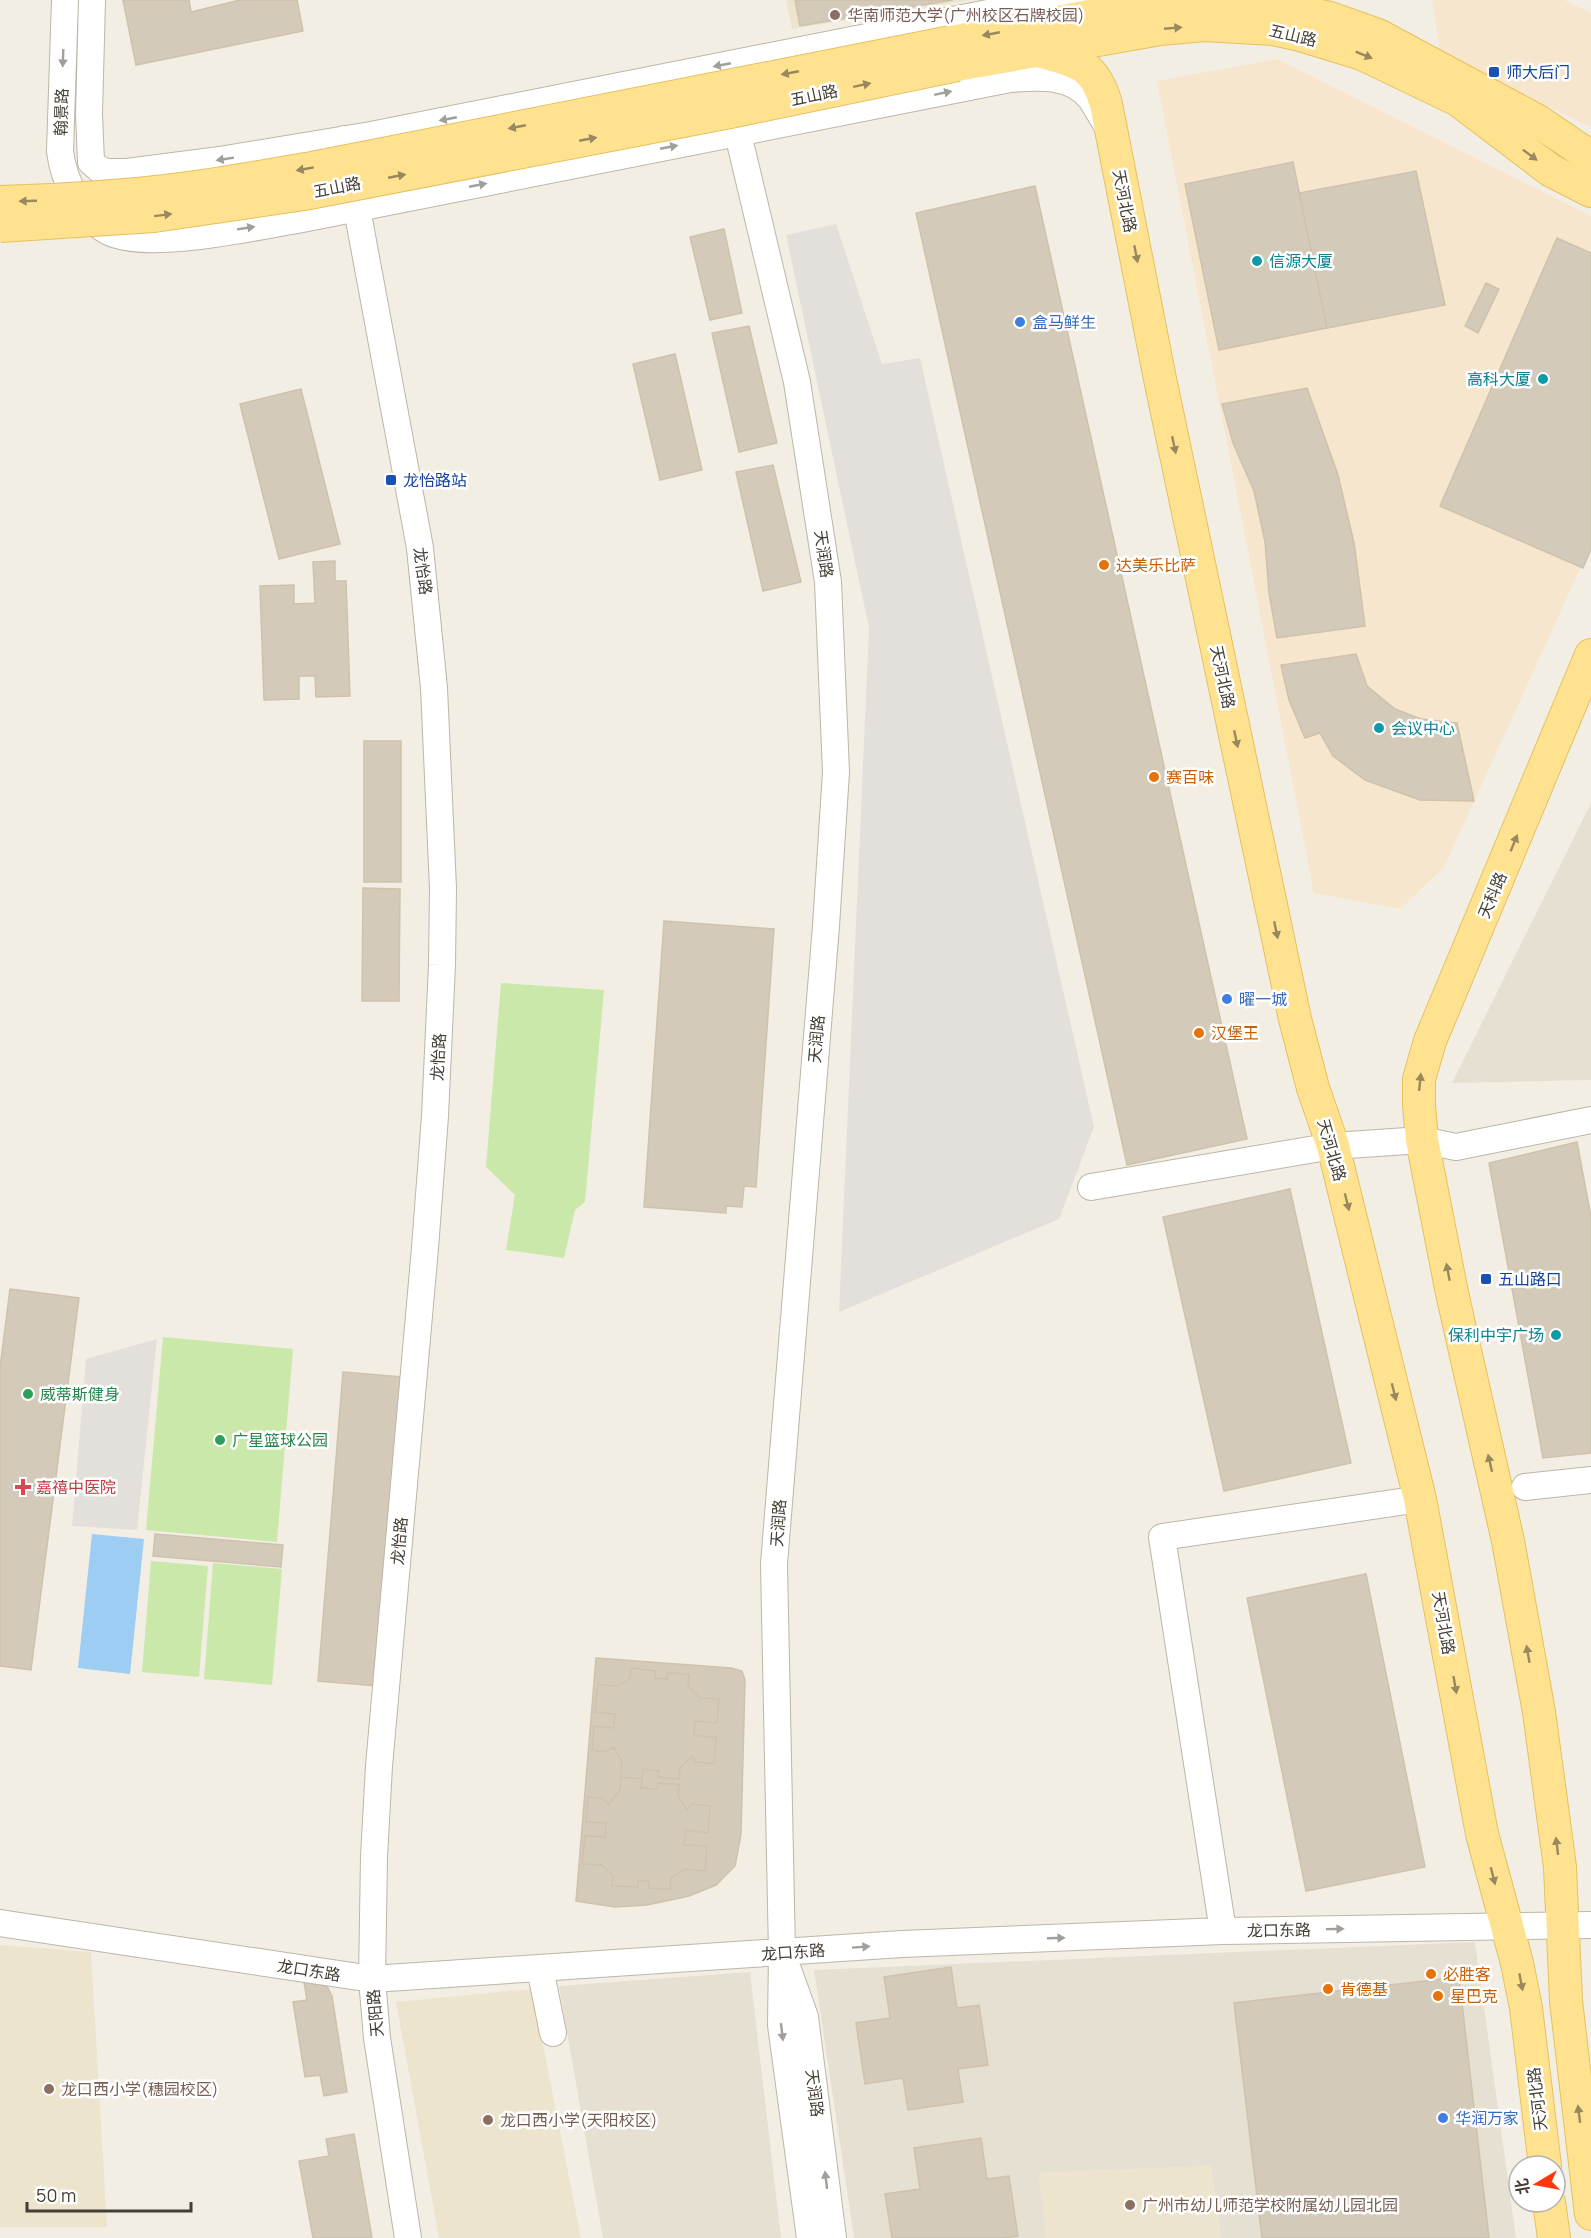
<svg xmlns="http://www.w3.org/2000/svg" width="1591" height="2238" font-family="Manrope,'Noto Sans SC',sans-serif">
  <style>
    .residential { fill: #e6e0d2 }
    .commercial { fill: #f6e6cd }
    .education { fill: #ece4cd }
    .green { fill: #cbe8ab }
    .parking { fill: #e3e0dc }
    .water { fill: #9dcdf2 }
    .building { fill: #d4cab9; stroke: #cfc2ac; stroke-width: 1.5 }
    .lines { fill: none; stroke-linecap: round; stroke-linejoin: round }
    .minor-casing { stroke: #beb6a6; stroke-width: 28 }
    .major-casing { stroke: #e6c05e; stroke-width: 34 }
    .minor { stroke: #fff; stroke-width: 26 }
    .major { stroke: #ffe290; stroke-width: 32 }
    .major-bridge-casing { stroke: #e6c05e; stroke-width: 34; stroke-linecap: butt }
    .major-bridge { stroke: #ffe290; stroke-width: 32 }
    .oneway { fill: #98885d }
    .oneway2 { fill: #a29e9a }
    .education-dot { fill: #8d6e63; stroke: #fff; stroke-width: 2 }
    .transit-dot { fill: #1a4fb4; stroke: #fff; stroke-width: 2 }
    .culture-dot { fill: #0f9aa8; stroke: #fff; stroke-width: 2 }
    .shop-dot { fill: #3f7fe0; stroke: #fff; stroke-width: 2 }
    .food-dot { fill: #e8710a; stroke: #fff; stroke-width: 2 }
    .leisure-dot { fill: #2e9e5b; stroke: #fff; stroke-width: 2 }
    .health-dot { fill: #e0444e; stroke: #fff; stroke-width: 2 }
    .labels { text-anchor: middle; stroke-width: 5; stroke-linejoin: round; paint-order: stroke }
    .education-label { font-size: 16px; fill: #785e54; stroke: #fff; text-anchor: start }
    .street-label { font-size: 16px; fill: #443e34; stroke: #fff }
    .transit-label { font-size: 16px; fill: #164399; stroke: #fff; text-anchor: start }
    .culture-label { font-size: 16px; fill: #0d838f; stroke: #fff; text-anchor: start }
    .shop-label { font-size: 16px; fill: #366cbe; stroke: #fff; text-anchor: start }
    .food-label { font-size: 16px; fill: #c56008; stroke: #fff; text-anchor: start }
    .leisure-label { font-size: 16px; fill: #27864d; stroke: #fff; text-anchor: start }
    .health-label { font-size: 16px; fill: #be3a42; stroke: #fff; text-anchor: start }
  </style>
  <rect width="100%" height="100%" fill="#f2eee4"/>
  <path class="residential" d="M1591,803V1080L1452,1083Z
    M1475,1942L1516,2238H1221L1211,2166L1039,2173L1047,2238H854L814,1970Z
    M750,1972L781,2238H603L559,1986Z"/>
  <path class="commercial" d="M1432,0H1564L1591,13V127L1441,56Z
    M1277,59L1591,216V545L1444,867L1400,909L1314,893L1157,81Z"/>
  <path class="education" d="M786,0H972L792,29Z
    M0,1945L91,1952L107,2227H0Z
    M532,1989L581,2238H439L396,2002Z
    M1211,2166L1221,2238H1047L1038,2173Z"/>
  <path class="green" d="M501,983L604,990L585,1202L575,1210L564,1258L506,1250L515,1195L486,1167Z
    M163,1337L293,1349L277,1542L146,1530Z
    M151,1561L208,1566L199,1677L142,1672Z
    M213,1563L282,1569L272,1685L204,1679Z"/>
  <path class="parking" d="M836,224L882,364L920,358L1094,1127L1059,1219L839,1312L869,628L786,235Z
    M157,1339L137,1530L72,1526L86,1359Z"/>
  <path class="water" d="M92,1534L144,1539L130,1674L78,1668Z"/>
  <path class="building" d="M123,0H189L191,12L240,0H297L303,31L136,65Z
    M795,0H953L800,26Z
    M1293,162L1327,328L1219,350L1185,184Z
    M1416,171L1445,305L1327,328L1299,193Z
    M1035,186L1247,1139L1127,1165L916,213Z
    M724,229L742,313L710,320L690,237Z
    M1557,238L1591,253V549L1583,568L1440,506Z
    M1486,283L1499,289L1478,333L1465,326Z
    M749,326L777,443L739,452L712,333Z
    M675,354L702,470L660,480L633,364Z
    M1307,388L1338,475L1354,543L1365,626L1277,638L1269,593L1265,542L1254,491L1233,443L1222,404Z
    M301,389L340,544L279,559L240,404Z
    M773,465L801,582L763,591L736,472Z
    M335,561V581H346L350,696L316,697L315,676H299V699L264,700L260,586L294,585V604L315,603L313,562Z
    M1356,654L1367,686L1395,709L1421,719L1457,723L1474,801L1420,800L1365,780L1333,756L1320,733L1305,738L1289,700L1281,665Z
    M364,741H401V882H364Z
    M363,888L400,889L399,1001H362Z
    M664,921L774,929L756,1187L744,1186L742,1207L726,1206V1213L644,1207Z
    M1577,1142L1591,1217V1453L1543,1458L1489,1163Z
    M1290,1189L1351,1463L1224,1491L1163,1217Z
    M10,1289L79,1298L31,1670L0,1666V1368Z
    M343,1372L402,1377L377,1686L318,1681Z
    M155,1534L283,1545L281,1567L153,1556Z
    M1366,1574L1425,1867L1306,1891L1247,1598Z
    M596,1658L731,1668L742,1671L745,1680L741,1835L735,1866L716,1885L689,1896L647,1905L615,1907L576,1901Z
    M631,1668L656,1671L655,1678L667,1679L668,1672L689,1675L688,1686L700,1698L719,1699L717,1723L695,1721L694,1735L716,1738L714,1764L695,1762L692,1756L680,1768L679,1779L658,1777L659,1771L643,1769L642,1779L621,1777L622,1763L614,1747L605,1752L592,1750L594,1726L614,1728L615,1714L595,1712L598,1684L618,1686L630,1678Z
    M621,1777L642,1779L641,1788L657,1789L658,1783L679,1785L678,1796L687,1810L692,1804L710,1806L708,1833L686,1830L684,1845L707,1846L705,1871L685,1869L671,1878L670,1889L649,1888V1881L638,1880V1887L612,1886L613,1876L602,1865L582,1864L585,1836L605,1837L606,1823L586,1822L588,1797L601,1798L609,1804L620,1790Z
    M951,1967L957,2008L979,2005L988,2065L958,2069L963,2102L908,2110L903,2078L865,2084L856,2023L890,2018L884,1977Z
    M303,1976L321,1982L328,1988L332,1996L347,2092L324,2096L320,2075L305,2077L293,2002L307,2000Z
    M1459,1977L1489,2238H1262L1234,2003Z
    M354,2134L372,2238H313L299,2161L329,2156L326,2139Z
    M981,2138L987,2179L1009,2176L1018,2236L1002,2238H892L885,2194L920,2189L914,2148Z"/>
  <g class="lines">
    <defs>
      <path id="minor" d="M65,0L60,151C63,179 81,216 107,231C145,252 254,227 297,220L1010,79C1038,77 1071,74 1091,99C1096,107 1101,116 1106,124
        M92,0L89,114L91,162L99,169L107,172H127L220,160L371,135L1003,10L1058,6L1092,9
        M738,134L797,382L828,582L836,772L826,926L774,1564L782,1953L781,2025L810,2238
        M344,139L420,548L434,688L443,888L442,965L435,1116L425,1248L379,1766L374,1857L372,1979L377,2038L408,2238
        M1091,1187L1333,1146L1422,1140L1456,1147L1591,1120
        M1525,1487L1591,1480
        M0,1923L372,1979L902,1944L1223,1931L1591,1925
        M1223,1931L1162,1537L1420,1499
        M787,1967L805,2017L833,2238
        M540,1968L553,2033"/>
      <path id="major" d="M951,42L1110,12L1189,3L1223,2L1265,5L1297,11L1330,18L1378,35L1538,121L1591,157
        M1039,51C1077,63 1094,62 1106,104L1160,379L1295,1019L1313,1088L1333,1146L1420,1499L1482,1834L1517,1963L1526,2008L1545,2166
        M957,65L1160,29L1205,25L1273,29L1300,35L1362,54L1458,100L1550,170L1591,191
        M1591,655L1430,1041L1419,1079V1105L1422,1140L1452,1293L1508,1541L1539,1712L1560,1867L1566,2001L1591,2214
        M1549,2202L1554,2238"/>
    </defs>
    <use href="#minor" class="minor-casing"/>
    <use href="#major" class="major-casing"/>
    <use href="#minor" class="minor"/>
    <use href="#major" class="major"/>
    <defs>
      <path id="major-bridge" d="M0,202C60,200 120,197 180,189C224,184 268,175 312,168L951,42
        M0,226L154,216L304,194L735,111L957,65"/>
    </defs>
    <use href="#major-bridge" class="major-bridge-casing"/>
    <use href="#major-bridge" class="major-bridge"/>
  </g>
  <defs><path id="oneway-solid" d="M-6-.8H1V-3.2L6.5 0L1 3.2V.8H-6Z" transform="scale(1.5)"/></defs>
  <g class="oneway">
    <use href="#oneway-solid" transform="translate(1173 28) rotate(-5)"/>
    <use href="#oneway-solid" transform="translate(991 34) rotate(169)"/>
    <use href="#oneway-solid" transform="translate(1364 55) rotate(22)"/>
    <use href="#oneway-solid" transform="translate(790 73) rotate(169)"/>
    <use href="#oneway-solid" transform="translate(862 85) rotate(-12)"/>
    <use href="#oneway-solid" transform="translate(517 127) rotate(169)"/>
    <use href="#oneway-solid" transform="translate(588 139) rotate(-11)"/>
    <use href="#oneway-solid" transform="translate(1530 155) rotate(37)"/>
    <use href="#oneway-solid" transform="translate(305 169) rotate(170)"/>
    <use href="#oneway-solid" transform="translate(397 176) rotate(-11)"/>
    <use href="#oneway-solid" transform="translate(28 201) rotate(178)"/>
    <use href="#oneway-solid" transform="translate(163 215) rotate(-7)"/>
    <use href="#oneway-solid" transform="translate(1136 254) rotate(79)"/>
    <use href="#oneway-solid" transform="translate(1174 445) rotate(78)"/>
    <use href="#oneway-solid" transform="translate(1236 739) rotate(78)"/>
    <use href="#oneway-solid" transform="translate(1514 843) rotate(-68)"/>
    <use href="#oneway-solid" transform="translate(1276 930) rotate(78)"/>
    <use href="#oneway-solid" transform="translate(1420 1082) rotate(-84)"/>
    <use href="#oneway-solid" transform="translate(1347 1202) rotate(76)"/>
    <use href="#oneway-solid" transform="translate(1448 1272) rotate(-101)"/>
    <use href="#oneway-solid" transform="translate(1394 1392) rotate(76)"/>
    <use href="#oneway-solid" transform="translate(1490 1463) rotate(-103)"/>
    <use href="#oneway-solid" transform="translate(1528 1654) rotate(-100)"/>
    <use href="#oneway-solid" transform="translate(1455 1685) rotate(80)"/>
    <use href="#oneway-solid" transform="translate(1557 1846) rotate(-97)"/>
    <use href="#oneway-solid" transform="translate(1493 1876) rotate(76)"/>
    <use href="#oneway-solid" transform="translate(1521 1982) rotate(79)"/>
    <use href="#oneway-solid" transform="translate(1579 2114) rotate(-97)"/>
  </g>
  <g class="oneway2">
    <use href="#oneway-solid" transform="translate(63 58) rotate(92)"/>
    <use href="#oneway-solid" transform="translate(722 65) rotate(169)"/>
    <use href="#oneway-solid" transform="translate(943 93) rotate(-12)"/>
    <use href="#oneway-solid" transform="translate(448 119) rotate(169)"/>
    <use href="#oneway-solid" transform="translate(669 147) rotate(-11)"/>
    <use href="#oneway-solid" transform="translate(225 159) rotate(171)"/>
    <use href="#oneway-solid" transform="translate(478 185) rotate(-11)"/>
    <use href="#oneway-solid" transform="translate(246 228) rotate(-9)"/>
    <use href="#oneway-solid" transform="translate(1335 1929) rotate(-1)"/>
    <use href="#oneway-solid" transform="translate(1056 1938) rotate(-2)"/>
    <use href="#oneway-solid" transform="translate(861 1947) rotate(-4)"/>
    <use href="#oneway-solid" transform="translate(782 2032) rotate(83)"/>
    <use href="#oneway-solid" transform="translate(826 2180) rotate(-97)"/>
  </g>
  <g class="education-dot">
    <circle cx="835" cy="15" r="6"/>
    <circle cx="49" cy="2089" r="6"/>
    <circle cx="488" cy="2120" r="6"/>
    <circle cx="1130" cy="2205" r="6"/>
  </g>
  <g class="transit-dot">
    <rect x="1488" y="66" width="12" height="12" rx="3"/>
    <rect x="385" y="474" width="12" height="12" rx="3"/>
    <rect x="1480" y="1273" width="12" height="12" rx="3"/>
  </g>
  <g class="culture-dot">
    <circle cx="1257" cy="261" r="6"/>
    <circle cx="1543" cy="379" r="6"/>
    <circle cx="1379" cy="728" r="6"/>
    <circle cx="1556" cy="1335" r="6"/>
  </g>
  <g class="shop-dot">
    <circle cx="1020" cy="322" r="6"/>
    <circle cx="1227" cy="999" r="6"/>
    <circle cx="1443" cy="2118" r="6"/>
  </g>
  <g class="food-dot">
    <circle cx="1104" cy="565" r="6"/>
    <circle cx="1154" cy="777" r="6"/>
    <circle cx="1199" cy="1033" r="6"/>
    <circle cx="1431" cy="1974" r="6"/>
    <circle cx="1328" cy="1989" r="6"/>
    <circle cx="1438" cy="1996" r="6"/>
  </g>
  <g class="leisure-dot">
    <circle cx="28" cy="1394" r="6"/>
    <circle cx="220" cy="1440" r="6"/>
  </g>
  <path class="health-dot" d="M20 1478h6v6h6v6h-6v6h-6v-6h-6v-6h6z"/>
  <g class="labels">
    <g class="education-label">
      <text x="847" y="21">华南师范大学(广州校区石牌校园)</text>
      <text x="61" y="2095">龙口西小学(穗园校区)</text>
      <text x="500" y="2126">龙口西小学(天阳校区)</text>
      <text x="1142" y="2211">广州市幼儿师范学校附属幼儿园北园</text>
    </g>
    <g class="street-label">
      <text transform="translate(1293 35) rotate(13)" y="6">五山路</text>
      <text transform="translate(814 95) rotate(-12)" y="6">五山路</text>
      <text transform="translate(61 112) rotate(-88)" y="6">翰景路</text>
      <text transform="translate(337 187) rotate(-11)" y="6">五山路</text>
      <text transform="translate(1125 201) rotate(79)" y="6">天河北路</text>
      <text transform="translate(824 554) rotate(82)" y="6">天润路</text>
      <text transform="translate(423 571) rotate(82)" y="6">龙怡路</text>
      <text transform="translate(1223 677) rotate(78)" y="6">天河北路</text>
      <text transform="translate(1492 895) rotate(-67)" y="6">天科路</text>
      <text transform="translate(816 1039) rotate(-85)" y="6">天润路</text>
      <text transform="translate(438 1057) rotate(-87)" y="6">龙怡路</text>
      <text transform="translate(1332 1150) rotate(74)" y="6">天河北路</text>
      <text transform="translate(778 1523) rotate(-86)" y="6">天润路</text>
      <text transform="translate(399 1541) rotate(-85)" y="6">龙怡路</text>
      <text transform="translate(1444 1623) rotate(80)" y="6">天河北路</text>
      <text transform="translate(1279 1930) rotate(-1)" y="6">龙口东路</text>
      <text transform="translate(793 1952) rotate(-4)" y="6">龙口东路</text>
      <text transform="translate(309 1970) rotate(9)" y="6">龙口东路</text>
      <text transform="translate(375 2013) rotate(-95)" y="6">天阳路</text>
      <text transform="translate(815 2093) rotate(83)" y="6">天润路</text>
      <text transform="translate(1537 2099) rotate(-97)" y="6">天河北路</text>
    </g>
    <g class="transit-label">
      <text x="1506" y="78">师大后门</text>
      <text x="403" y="486">龙怡路站</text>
      <text x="1498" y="1285">五山路口</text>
    </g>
    <g class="culture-label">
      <text x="1269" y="267">信源大厦</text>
      <text x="1531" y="385" text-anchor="end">高科大厦</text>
      <text x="1391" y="734">会议中心</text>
      <text x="1544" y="1341" text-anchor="end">保利中宇广场</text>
    </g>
    <g class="shop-label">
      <text x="1032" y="328">盒马鲜生</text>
      <text x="1239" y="1005">曜一城</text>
      <text x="1455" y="2124">华润万家</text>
    </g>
    <g class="food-label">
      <text x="1116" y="571">达美乐比萨</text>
      <text x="1166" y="783">赛百味</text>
      <text x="1211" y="1039">汉堡王</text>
      <text x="1443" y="1980">必胜客</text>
      <text x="1340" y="1995">肯德基</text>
      <text x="1450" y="2002">星巴克</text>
    </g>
    <g class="leisure-label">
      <text x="40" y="1400">威蒂斯健身</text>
      <text x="232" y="1446">广星篮球公园</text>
    </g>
    <g class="health-label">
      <text x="36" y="1493">嘉禧中医院</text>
    </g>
  </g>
  <g transform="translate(1537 2184) rotate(260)"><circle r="28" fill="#ffffff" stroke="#b4b2ae" stroke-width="1.5"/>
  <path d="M0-4.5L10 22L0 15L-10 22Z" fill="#ff370e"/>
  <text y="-9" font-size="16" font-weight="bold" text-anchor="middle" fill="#443e34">北</text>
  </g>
  <path d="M27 2202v9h164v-9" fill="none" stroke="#443e34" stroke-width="3"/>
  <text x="36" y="2202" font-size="18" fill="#443e34" stroke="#ffffff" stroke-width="4.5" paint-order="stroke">50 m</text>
</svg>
